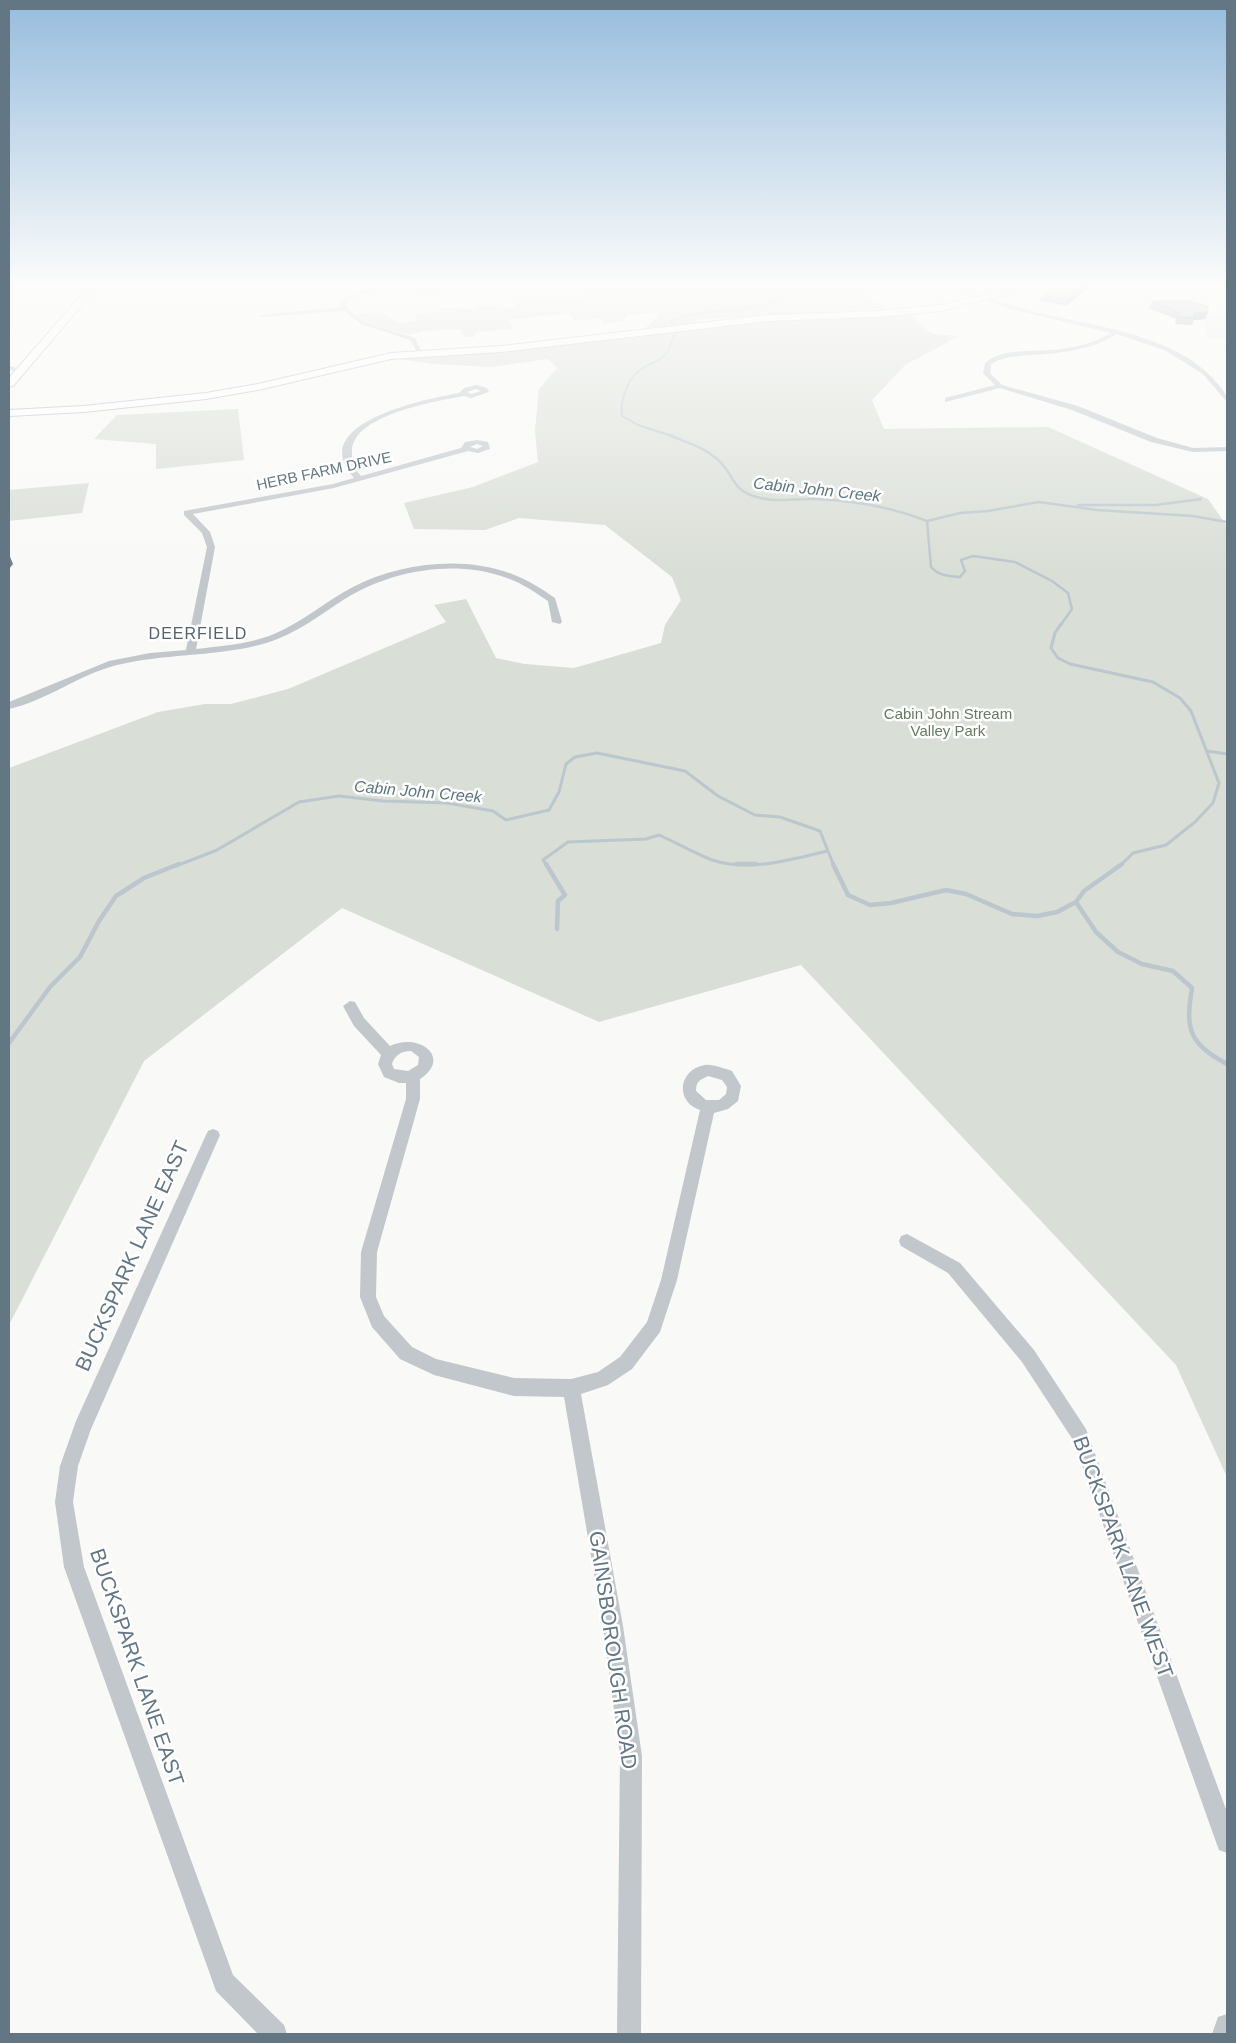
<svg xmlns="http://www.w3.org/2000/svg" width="1236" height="2043" font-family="Arial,sans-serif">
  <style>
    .built { fill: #e7e8e8 }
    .green { fill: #d9ded6 }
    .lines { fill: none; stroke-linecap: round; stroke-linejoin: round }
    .stream-far3 { stroke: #bbc7cc; stroke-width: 2 }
    .stream-far2 { stroke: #bbc7cc; stroke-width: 2.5 }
    .stream-far1 { stroke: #bbc7cc; stroke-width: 3 }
    .stream { stroke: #bbc7cc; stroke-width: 4.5 }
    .secondary-casing { stroke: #b4bbc0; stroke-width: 2 }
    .minor { fill: #c2c7cb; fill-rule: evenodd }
    .secondary { fill: #fff; fill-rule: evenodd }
    .wall { fill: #91999f }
    .shaded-wall { fill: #767d82 }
    .building { fill: #a9b2b9; stroke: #767d82 }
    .labels { text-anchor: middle; stroke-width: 5; stroke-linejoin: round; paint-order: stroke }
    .far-street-label { font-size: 15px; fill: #637683; stroke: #fff }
    .far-park-label { font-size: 15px; fill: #677a62; stroke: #fff }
    .far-water-label { font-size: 16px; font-style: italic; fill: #5e767d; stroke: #fff }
    .far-neighbourhood-label { font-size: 16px; letter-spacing: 1px; fill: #55636e; stroke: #fff }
    .near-street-label { font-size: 21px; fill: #637683; stroke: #fff }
  </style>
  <rect width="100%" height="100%" fill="#f9f9f7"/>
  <path class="built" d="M1205,313L1227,316V339L1205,337Z"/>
  <path class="green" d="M601,286H927L873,288L861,292L863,296L887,308L696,320L698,322L643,330L657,317L658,312L627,315L623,321L603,324L600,318L575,321L569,313L509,320L513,329L476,332L474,337H465L460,329L423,331L410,335L383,328L364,320L356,314L379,312L399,323L415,321L417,313L437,312L441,308L474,309L475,306C490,305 501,308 515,307L522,298C547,299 582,305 601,286Z
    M835,315H910L932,334L959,336L905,365L872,400L884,429L1048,427L1208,499L1227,526V1477L1176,1365L801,965L599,1022L342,908L144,1061L9,1325V768L158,712L205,704H231L288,689L446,622L434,605L466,599L496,658L525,664L574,668L661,643L665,625L681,600L672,577L605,525L519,518L485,530L414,529L404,503L473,487L538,462L535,430L539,389L557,368L548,359L491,367L433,364L393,358L659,330Z
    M238,409L244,460L156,469V444L94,439L117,415Z
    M89,483L82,513L9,521V490Z"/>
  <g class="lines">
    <path class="stream-far3" d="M773,300L769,296L783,286
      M672,436L638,425L622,416C620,399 628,377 643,368C650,363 658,362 664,356C670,350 671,340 676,332L671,321C678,319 686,315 694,314C729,307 772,315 798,286"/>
    <path class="stream-far2" d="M669,435C685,442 704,447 717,459C735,474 730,490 757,497C775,503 795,498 814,499C853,500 891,507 927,521L931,567C939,576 949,576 960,577L965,571L961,560L973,556L1015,562L1052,581L1068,593L1072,609L1060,626
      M1078,505H1156L1201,499
      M927,521L960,513L988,511L1039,502L1097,510L1193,516L1227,522"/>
    <path class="stream-far1" d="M1061,624L1055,633L1051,648L1058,658L1070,664L1153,682L1180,698L1191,711L1219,783L1213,803L1195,822L1166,845L1133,853L1120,866
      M1207,751L1227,754
      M176,866L217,850L299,802L339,796L383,801L447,803L493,811L506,820L549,810L559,792L566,764L575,757L597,753L685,771L718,796L755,815L780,817L820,831L834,866
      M547,866L543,860L568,842L646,839L659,835C677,843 694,853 712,860C749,872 790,860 827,851"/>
    <path class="stream" d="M546,864L565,895L558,901L557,929
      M736,864H756
      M833,864L848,895L870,905L891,903L946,890L966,894L1012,914L1037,916L1057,912L1076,902L1084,891L1122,864
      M1076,902L1096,932L1118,952L1142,964L1173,971L1192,988C1185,1030 1189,1043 1227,1064
      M9,1043L50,987L80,957L99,921L116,896L144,878L179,864"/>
    <defs>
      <path id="secondary" d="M89,286H98L13,386L9,387V378Z
        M1023,286H1038L941,311L877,317L769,321L501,352L391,359L258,390L206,399L84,412L9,416V410L84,406L206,393L258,384L391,353L501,346L769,315L877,311L941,305Z"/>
    </defs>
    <use href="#secondary" class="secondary-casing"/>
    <path class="minor" d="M375,286H383L348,300L346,304C359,327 392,329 415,338L423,355H419L410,340L361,324L344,311L262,317L259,315L342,307L340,304L344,298Z
      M399,286H474L427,291Z
      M948,286H957C974,292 992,300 1010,305C1073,325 1173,329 1217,383C1222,389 1227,394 1227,402L1203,374L1166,351L1117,334C1095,348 1070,352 1045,354C1027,356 1007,354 991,364L990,373L1002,385L1078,406L1157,438L1193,448L1227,447V451L1193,452L1151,442L1072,410L1000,388L945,402V398L995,385L983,373L985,363C1001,348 1030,352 1052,350C1072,348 1093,344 1111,333L1007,308Z
      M1219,286H1226L1220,290L1217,288Z
      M9,366L22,369L23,370L20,372L9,370Z
      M476,385L487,388L489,392L471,398L464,396C437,401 351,415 352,452C352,463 354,468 361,476L461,448L465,442L477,440L488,442L490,449L478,453L468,451L334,488L193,514L210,532L215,547L196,649C222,646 250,644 274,634C303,622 326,601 353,587C399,563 463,555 512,574C528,580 542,589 555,598L562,622L560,624L552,622L548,601C533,591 518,581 501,576C452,560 392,571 348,597C322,613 297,634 266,643C218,657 166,653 117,665C80,674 46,701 9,709V702L109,661L150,653L186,650L207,547L202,533L184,515V511L333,484L354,478C304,423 426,399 459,393L464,388ZM476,389L481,391L471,394L467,392ZM477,444L483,446L477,449L470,447Z
      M350,1001L355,1002L364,1018L390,1046C418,1032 453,1057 420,1079V1099L377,1252L376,1297L384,1316L412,1347L436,1359L514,1378L571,1379L598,1372L620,1357L647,1322L661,1280L700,1110C674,1101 679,1069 705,1065C713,1064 725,1069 732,1071L741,1086L738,1101L728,1109L714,1113L677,1280L660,1332L632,1369L608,1385L581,1394L623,1626L642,1756L641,2034H617L620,1756L603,1626L564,1397L514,1396L434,1375L400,1359L372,1327L360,1297L361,1252L406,1099V1083H399L384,1077L378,1064L381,1055L354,1026L343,1006ZM411,1051L419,1057L418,1065L408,1071L394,1069L392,1064C395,1055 401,1051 411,1051ZM708,1076L722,1080L727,1087L726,1094L719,1100H706L696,1091C696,1081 700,1080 708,1076Z
      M213,1129L218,1131L220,1135L91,1429L78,1466L73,1502L84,1567L233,1975L284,2025L287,2034H258L216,1991L64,1567L55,1502L60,1466L76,1421L206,1135L208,1131Z
      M907,1234L960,1263L1034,1350L1086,1429L1227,1812V1853L1219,1850L1216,1842L1073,1440L1022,1362L948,1273L901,1246L899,1241L901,1236Z
      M1227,2014V2034H1212L1218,2017Z"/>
    <use href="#secondary" class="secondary"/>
  </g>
  <path class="wall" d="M1075,286H1088L1087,289L1066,306L1040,301L1042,294Z
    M1152,301L1208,312L1205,319L1194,320L1192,325L1175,324L1176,319L1149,308Z"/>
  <path class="shaded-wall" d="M1085,286H1088L1087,289L1066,306L1068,300Z
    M1208,312L1205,319L1194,320V313Z
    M9,554L13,564L9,569Z"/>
  <path class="building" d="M1075,286H1085L1068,300L1042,294Z
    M1152,301H1188L1208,306V312L1194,313V318L1178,317V312Z"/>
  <linearGradient id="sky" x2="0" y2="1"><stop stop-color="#96bcdd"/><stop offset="0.5" stop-color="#fcfcfb"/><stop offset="1" stop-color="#fcfcfb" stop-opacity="0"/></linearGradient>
  <rect width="1236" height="572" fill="url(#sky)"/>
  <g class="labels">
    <g class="far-street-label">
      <text transform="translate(324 471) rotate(-12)" y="5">HERB FARM DRIVE</text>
    </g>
    <g class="far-park-label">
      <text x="948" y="719">Cabin John Stream<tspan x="948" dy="17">Valley Park</tspan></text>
    </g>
    <g class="far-water-label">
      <text transform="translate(817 489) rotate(6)" y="6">Cabin John Creek</text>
      <text transform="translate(418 791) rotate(5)" y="6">Cabin John Creek</text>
    </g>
    <g class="far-neighbourhood-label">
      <text x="198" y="639">DEERFIELD</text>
    </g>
    <g class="near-street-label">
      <text transform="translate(132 1256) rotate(-66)" y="7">BUCKSPARK LANE EAST</text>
      <text transform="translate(1123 1557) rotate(70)" y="7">BUCKSPARK LANE WEST</text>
      <text transform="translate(613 1650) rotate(82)" y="7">GAINSBOROUGH ROAD</text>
      <text transform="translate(137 1667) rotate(71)" y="7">BUCKSPARK LANE EAST</text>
    </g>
  </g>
  <rect width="1236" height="2043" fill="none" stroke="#637683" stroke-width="20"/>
</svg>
